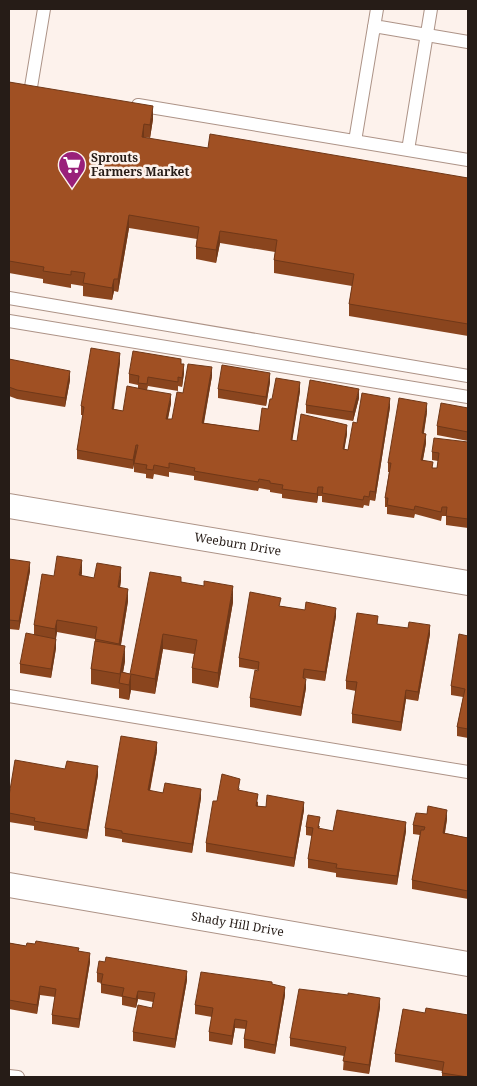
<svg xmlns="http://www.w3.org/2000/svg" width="477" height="1086" font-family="'Noto Serif',serif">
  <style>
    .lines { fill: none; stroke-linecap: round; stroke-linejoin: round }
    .service-casing { stroke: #ad9387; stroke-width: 14 }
    .minor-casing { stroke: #ad9387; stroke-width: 26 }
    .service { stroke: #fff; stroke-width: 12 }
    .minor { stroke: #fff; stroke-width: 24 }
    .wall { fill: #8a451e }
    .shaded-wall { fill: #703818 }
    .building { fill: #a05023; stroke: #703818 }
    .labels { text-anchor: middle; stroke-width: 5; stroke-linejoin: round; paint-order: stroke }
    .poi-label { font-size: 12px; font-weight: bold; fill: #261c17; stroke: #fdf2ec; text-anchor: start }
    .street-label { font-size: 12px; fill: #261c17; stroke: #fdf2ec }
  </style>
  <rect width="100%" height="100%" fill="#fdf2ec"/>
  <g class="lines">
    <defs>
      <path id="service" d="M374,26L468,42
        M31,87L44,9
        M138,105L468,160
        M355,141L377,9
        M408,150L431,9
        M9,298L468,376
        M9,321L468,397
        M9,696L468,772
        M9,1076L18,1077"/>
      <g id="minor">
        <path id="s1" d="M9,506L468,583"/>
        <path id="s2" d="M9,885L468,964"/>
      </g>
    </defs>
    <use href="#service" class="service-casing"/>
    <use href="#minor" class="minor-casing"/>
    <use href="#service" class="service"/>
    <use href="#minor" class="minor"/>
  </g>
  <path class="wall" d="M9,82L153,119L150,138L144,137V138L208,148L468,178V336L349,316V304L352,286L274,273V260L275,252L220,243L216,263L196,259V247L197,239L129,228L118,292L114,291L112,300L83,296V286L71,284V288L43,283V279L9,273Z
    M9,359L70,380L65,407L17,399L9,396Z
    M120,362L114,409L123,411L138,388V385L129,383V374L181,364L184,373L182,387L178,386V391L148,386L147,390L171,403L168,419H172L183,393L212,376L204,423L259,431L272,399L300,391L292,440L297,441L347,434L344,449L348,450L357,423L390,407L375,501L370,500L369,506L364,505L363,508L322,502V496H318L317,503L282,498V494L270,492V490L259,488L258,491L194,480V476L169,472V477L154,474L153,479L146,478V474L134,472V463L136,454L133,469L77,459V450L83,415H81V406Z
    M270,382L266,406L218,398V389Z
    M359,398L353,421L306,413V405Z
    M468,408V441L437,435V426Z
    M427,412L424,433L426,443L423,460L433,468H437L438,461L432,460V452L468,442V528L446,525V516H442L441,521L415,514L414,518L387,514V507H385V498L389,472H388V463Z
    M9,559L30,571L19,630L9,629Z
    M82,573L81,576L94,578L121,580L120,588L128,601L121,645L125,661L123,672L130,674L181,582L233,602L218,688L192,683V668L194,654L163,649L155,694L131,690L129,700L119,698V689L91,684V669L95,644V639L57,632L56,639V648L51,678L20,673V664L34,635V625L54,576Z
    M281,606L336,616L325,681L304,678L306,688L301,716L250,707V698L258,670L239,667V658Z
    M378,624L430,634L418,701L406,699L401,731L352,723V714L356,691L346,689V681Z
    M468,636V738L457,736V727L463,697L451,695V686Z
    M157,751L150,791L201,798L192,853L122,842V839L105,836V828Z
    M98,775L87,839L34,830V826L9,822V796Z
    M240,788L239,790L258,802V806L304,810L294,867L206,852V843L217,801Z
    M447,819L445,833L468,838V899L412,889V880L420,835L413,834V825Z
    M320,826L319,829L333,831H406L397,885L336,877V873L308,868V859L312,836L306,835V827Z
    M9,943L26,946L79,951L90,962L79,1028L52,1024V1015L55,997L40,995L37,1014L9,1009Z
    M97,973L187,980L175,1048L133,1041V1032L152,1008L153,1002L138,999L136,1008L122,1005V997L101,993V983L97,982Z
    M272,984L285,995L275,1054L244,1048V1039L246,1029L235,1028L232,1045L209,1041V1032L212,1017L195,1014V1005Z
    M380,1007L369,1074L343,1070L344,1056L290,1046V1038Z
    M403,1009L468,1077H442V1071L395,1062V1054Z"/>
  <path class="shaded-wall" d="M153,106V119L150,138V125Z
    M144,124V137L142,150V137Z
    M129,215V228L118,292V279Z
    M220,231V243L216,263V250Z
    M114,279V291L112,300V288Z
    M120,353V362L112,418V409Z
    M184,364V373L182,387V378Z
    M212,367V376L202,432V423Z
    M70,371V380L65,407V398Z
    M270,373V382L266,406V397Z
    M300,382V391L291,449V440Z
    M359,389V398L353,421V412Z
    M171,394V403L166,427V419Z
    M390,398V407L375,501V492Z
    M427,403V412L422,442V433Z
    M347,425V434L343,458V449Z
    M426,434V443L421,469V460Z
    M136,445V454L133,469V460Z
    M318,487V496L317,503V494Z
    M82,560V573L79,588V575Z
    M30,562V571L19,630V621Z
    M121,567V580L118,600V587Z
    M233,586V602L218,688V673Z
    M128,589V601L119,656V644Z
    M336,608V616L325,681V672Z
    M57,620V632L55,642V629Z
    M430,625V634L418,701V692Z
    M163,634V649L155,694V679Z
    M56,639V648L51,678V669Z
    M125,646V661L121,684L120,674Z
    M131,674V690L129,700V685Z
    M306,679V688L301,716V707Z
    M406,690V699L401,731V722Z
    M157,742V751L148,799V790Z
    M98,766V775L87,839V830Z
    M201,789V798L192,853V844Z
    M304,802V810L294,867V858Z
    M447,810V819L443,842V833Z
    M406,822V831L397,885V876Z
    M90,953V962L79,1028V1019Z
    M187,971V980L175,1048V1039Z
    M40,986V995L37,1014V1005Z
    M285,987V995L275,1054V1045Z
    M138,991V999L136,1008V999Z
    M380,998V1007L369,1074V1065Z
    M235,1019V1028L232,1045V1036Z"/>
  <path class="building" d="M9,82L153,106L150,125L144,124L142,137L208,148L210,134L468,178V324L349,304L354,274L274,260L277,240L220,231L216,250L196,247L199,227L129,215L118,279H114L112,288L83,283L85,273L71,271V275L43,271L44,267L9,261Z
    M91,348L120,353L112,409L123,411L127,386L147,390L171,394L166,419H172L177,392L183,393L188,364L212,367L202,423L259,431L262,408L268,409L270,399H272L276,378L300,382L291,440L297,441L301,414L347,425L343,449L348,450L353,422L357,423L362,393L390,398L375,492L370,491L369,497L364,496L363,500L322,493L323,487H318L317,494L282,489L283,485L270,483V481L259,479L258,482L194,471L195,468L169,463V468L154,465L153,470L146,469L147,465L134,463L138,445H136L133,460L77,450L84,407L81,406Z
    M133,351L181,359V364H184L182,378L178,377V382L148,377L147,384L138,383L139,376L129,374Z
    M9,359L70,371L65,398L17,390L9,387Z
    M222,365L270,373L266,397L218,389Z
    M310,380L359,389L353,412L306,405Z
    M399,398L427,403L422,433L426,434L421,460L433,462L432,468H437L439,453L432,452L434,438L468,442V519L446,516L447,507H442L441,512L415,506L414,510L387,505L388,498H385L391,463H388Z
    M441,403L468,408V432L437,426Z
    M57,556L82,560L79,575L94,578L97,563L121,567L118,587L128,589L119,644L95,639L97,627L57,620L55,629L34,625L42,574L54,576Z
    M9,559L30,562L19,621L9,620Z
    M150,572L181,577V582L204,586V581L233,586L218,673L192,668L197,640L163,634L155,679L131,674L129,685L119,683L121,672L130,674Z
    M250,592L281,598L279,606L305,610L306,602L336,608L325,672L304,669L303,678L306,679L301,707L250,698L255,670L258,671L259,662L239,658Z
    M357,613L378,616L377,624L408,628L409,622L430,625L418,692L406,690L401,722L352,714L357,682L346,681Z
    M26,633L56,639L51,669L20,664Z
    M459,634L468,636V729L457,727L465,689L451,686Z
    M95,641L125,646L120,674L91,669Z
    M121,736L157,742L148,790L163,793L165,783L201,789L192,844L122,833V831L105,828Z
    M15,760L65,769L67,761L98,766L87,830L34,821L35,818L9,813V796Z
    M222,774L240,779L238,790L258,794L256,806L266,807L267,795L304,802L294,858L206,843L213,801H217Z
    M428,806L447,810L443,833L468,838V891L412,880L421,830H424L425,827L413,825L416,813L427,814Z
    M337,810L406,822L397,876L336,868L337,864L308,859L313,828L306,827L308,815L320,817L318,828L333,831Z
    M36,941L79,948L78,951L90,953L79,1019L52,1015L56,989L40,986L37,1005L9,1000V943L26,946L27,943L35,944Z
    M106,957L187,971L175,1039L133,1032L138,1005L152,1008L155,993L138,991L136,999L122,996L124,988L101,984L103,974L97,973L99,961L105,962Z
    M201,972L272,982V984L285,987L275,1045L244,1039L247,1021L235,1019L232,1036L209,1032L213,1008L195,1005Z
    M299,989L348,995V993L380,998L369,1065L343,1061L346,1047L290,1038Z
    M426,1008L468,1015V1077L442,1073L444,1062L395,1054L403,1009L425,1013Z"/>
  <defs>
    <symbol id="supermarket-pin" viewBox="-11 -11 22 30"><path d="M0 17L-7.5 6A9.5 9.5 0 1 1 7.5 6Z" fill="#99207a" stroke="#fdf2ec"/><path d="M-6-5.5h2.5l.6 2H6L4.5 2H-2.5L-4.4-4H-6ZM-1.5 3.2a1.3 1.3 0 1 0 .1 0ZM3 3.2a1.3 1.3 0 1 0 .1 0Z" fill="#fff"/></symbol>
  </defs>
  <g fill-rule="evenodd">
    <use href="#supermarket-pin" x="56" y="149" width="32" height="43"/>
  </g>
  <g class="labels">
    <g class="poi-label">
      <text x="91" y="162">Sprouts<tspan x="91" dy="14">Farmers Market</tspan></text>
    </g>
    <g class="street-label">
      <text dy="4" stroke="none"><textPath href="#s1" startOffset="232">Weeburn Drive</textPath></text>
      <text dy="4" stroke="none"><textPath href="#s2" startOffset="232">Shady Hill Drive</textPath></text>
    </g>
  </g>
  <rect width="477" height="1086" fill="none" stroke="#261c17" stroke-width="20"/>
</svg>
